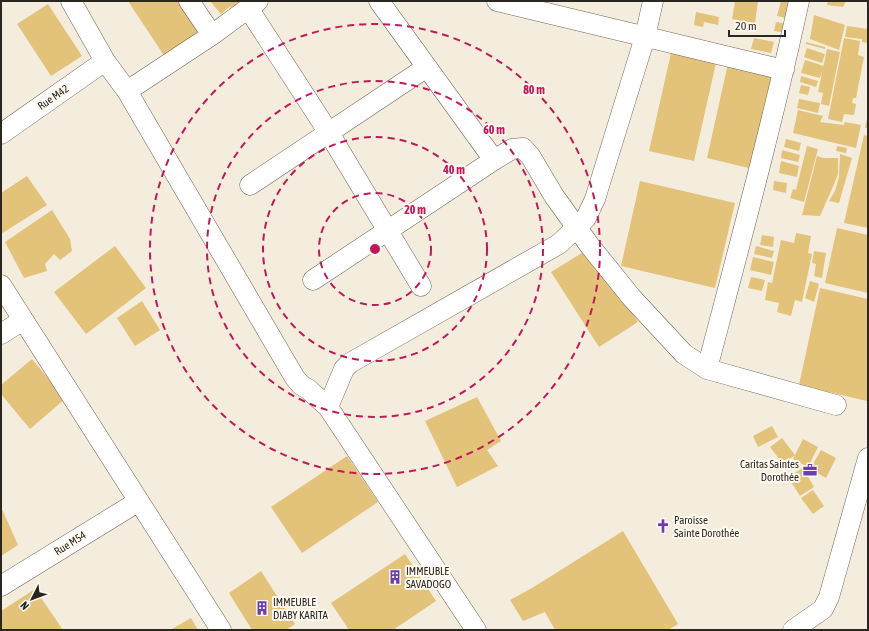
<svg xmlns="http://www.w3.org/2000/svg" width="869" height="631" font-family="'Asap Condensed',sans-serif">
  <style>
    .building { fill: #e3c27a }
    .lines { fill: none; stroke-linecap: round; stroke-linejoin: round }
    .street-casing { stroke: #6b6457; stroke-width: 21 }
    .street { stroke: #fff; stroke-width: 20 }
    .ring { fill: none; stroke: #c2185b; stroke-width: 2; stroke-dasharray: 7 5 }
    .labels { text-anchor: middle; stroke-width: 4; stroke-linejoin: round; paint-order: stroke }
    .street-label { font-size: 11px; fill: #2a2721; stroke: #fffaf1 }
    .poi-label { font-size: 11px; fill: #2a2721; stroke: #fffaf1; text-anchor: start }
    .centre { fill: #c2185b; stroke: #fffaf1; stroke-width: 2 }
    .ring-label { font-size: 12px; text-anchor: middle; font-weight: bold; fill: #c2185b; stroke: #fffaf1; stroke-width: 4; stroke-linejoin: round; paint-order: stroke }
  </style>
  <rect width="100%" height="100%" fill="#f4eddd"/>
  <path class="building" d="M128,1H184L206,34L167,60Z
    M210,1H246L242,13L234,6L228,8L221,14Z
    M735,1H758L755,23L732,19Z
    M781,1H798L794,20L777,16Z
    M828,1H846L843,7L827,5Z
    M48,4L82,56L51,76L17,24Z
    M696,12L719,17L718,25L704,22L703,27L694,25Z
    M814,15L845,25L839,50L810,39Z
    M776,22L793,25L792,34L774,31Z
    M847,26L868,29V43L862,42V39L845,37Z
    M754,38L774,42L771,53L751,49Z
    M844,38L860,41L858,55L864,57L856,98H853L852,103L856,104L854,115L844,114L842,122L828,119Z
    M806,42L825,47V49L806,44Z
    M807,48L825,54L822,63L804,57Z
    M827,49L840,52L829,106L821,104L823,93L818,92Z
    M671,53L716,63L694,161L649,151Z
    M729,59L779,71L757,170L707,158Z
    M805,60L824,66L820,78L801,73Z
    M801,76L818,81L816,87L800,82Z
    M801,85L810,87L808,95L799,93Z
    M799,99L820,103L818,113L797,108Z
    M798,110L823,116L820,122L844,125L845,122L861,125L856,148L793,133Z
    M867,119H868V128H865Z
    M864,135L868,136V228L844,223Z
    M786,139L801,143L799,151L784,147Z
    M807,146L818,149L804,202L790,198L793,189L796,190Z
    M837,146L847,148L846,153L836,151Z
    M782,150L800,155L798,162L781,158Z
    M840,154L852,158L839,203L829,201L835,191L839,177Z
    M817,156L823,158H838V174L835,182L820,216L802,215Z
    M781,161L799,166L797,177L779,173Z
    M27,176L47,205L1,234V193Z
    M640,181L735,203L715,288L621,266Z
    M774,181L787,183L786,193L773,190Z
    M52,210L70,239L72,251L60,260L54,254L45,264L47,271L24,278L5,242Z
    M837,228L868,235V293L825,283Z
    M796,233L811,236L808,253L812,254L802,302L795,300L791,316L777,312L779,303L765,300L768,282L772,283L781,240L794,243Z
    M762,235L774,237L773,247L760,245Z
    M115,246L146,288L86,334L54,292Z
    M756,246L774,251L772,258L754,254Z
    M590,248L638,322L599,347L551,272Z
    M814,251L826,253L822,278L814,276L816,264L812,263Z
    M753,257L774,262L771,275L750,270Z
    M751,277L765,280L762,291L748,288Z
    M810,281L819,284L814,302L805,298Z
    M820,288L868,299V397L867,401L799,385Z
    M142,301L160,330L135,346L117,318Z
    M32,359L65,399L30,429L1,394V385Z
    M477,397L501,441L487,450L498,466L457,487L425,421Z
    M772,426L778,437L758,447L753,436Z
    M782,438L795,455L783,464L770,447Z
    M803,439L818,447L808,467L793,459Z
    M821,450L836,458L826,478L810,469Z
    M347,456L378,502L302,553L271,507Z
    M803,468L814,487L800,496L788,477Z
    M813,490L824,506L813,514L801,498Z
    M1,507L18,545L1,556Z
    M623,531L678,624L668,630H555L545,612L523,621L510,600L532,588Z
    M405,554L436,601L393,630H349L331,603Z
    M261,571L295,624L286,630H252L229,593Z
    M35,589L63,630H1V611Z
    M191,618L198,630H170Z"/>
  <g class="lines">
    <defs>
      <path id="street" d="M71,1L105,61L127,91L295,378L301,385L308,389L328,407L476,630
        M189,1L212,35
        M379,1L494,160
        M497,1L784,70
        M248,8L329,133L421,286
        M127,91L212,35L258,1
        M1,134L105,61
        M250,185L427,67
        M313,280L494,160L512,149L523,148L531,157L554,196L590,246L632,298L684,354L707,369L836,405
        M1,285L221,630
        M1,334L23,320
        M707,369C739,247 772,125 799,1
        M328,407L344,369L350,363L559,244L586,218L595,199L645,37L653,1
        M1,586L139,501
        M793,630L823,609L829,597L868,458"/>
    </defs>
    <use href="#street" class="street-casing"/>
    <use href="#street" class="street"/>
  </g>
  <g class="ring">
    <circle cx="375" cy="249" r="56"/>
    <circle cx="375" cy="249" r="112"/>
    <circle cx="375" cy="249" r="168"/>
    <circle cx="375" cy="249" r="225"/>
  </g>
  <defs>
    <symbol id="office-bare" viewBox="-9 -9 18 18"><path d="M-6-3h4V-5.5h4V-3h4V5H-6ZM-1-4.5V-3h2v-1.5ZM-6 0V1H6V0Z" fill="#6d3cb3" stroke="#fffaf1" stroke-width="2.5" paint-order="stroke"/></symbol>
    <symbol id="church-bare" viewBox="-9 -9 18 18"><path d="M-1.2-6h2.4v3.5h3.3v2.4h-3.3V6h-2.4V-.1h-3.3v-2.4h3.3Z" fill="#6d3cb3" stroke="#fffaf1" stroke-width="2.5" paint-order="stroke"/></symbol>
    <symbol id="building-bare" viewBox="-9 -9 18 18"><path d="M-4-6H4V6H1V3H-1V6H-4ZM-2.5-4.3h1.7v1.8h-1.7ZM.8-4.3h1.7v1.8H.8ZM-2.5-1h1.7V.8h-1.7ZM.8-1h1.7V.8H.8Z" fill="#6d3cb3" stroke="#fffaf1" stroke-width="2.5" paint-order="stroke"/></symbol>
  </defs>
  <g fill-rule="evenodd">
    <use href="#office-bare" x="800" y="460" width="20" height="20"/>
    <use href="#church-bare" x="653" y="516" width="20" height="20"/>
    <use href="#building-bare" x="385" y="567" width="20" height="20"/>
    <use href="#building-bare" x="252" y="598" width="20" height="20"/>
  </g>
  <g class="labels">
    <g class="street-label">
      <text transform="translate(53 97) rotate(-35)" y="4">Rue M42</text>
      <text transform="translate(70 543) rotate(-32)" y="4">Rue M54</text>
    </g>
    <g class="poi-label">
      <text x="799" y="468" text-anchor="end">Caritas Saintes<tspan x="799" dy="13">Dorothée</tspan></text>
      <text x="674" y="524">Paroisse<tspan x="674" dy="13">Sainte Dorothée</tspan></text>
      <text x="406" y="575">IMMEUBLE<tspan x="406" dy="13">SAVADOGO</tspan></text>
      <text x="273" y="606">IMMEUBLE<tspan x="273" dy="13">DIABY KARITA</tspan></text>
    </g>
  </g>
  <circle cx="375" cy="249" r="6" class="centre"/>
  <g class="ring-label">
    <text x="534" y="94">80 m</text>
    <text x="494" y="134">60 m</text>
    <text x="454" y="174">40 m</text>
    <text x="415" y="214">20 m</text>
  </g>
  <rect width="869" height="631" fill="none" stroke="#2a2721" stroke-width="4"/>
  <g transform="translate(32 599) rotate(228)" stroke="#fffaf1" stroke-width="3" paint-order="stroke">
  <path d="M0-3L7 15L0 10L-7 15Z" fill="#2a2721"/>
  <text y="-6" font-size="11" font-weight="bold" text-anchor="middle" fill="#2a2721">N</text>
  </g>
  <path d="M729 30v6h56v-6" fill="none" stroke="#2a2721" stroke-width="2"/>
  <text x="735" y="30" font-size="12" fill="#2a2721" stroke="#fffaf1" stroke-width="3" paint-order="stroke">20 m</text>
</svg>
